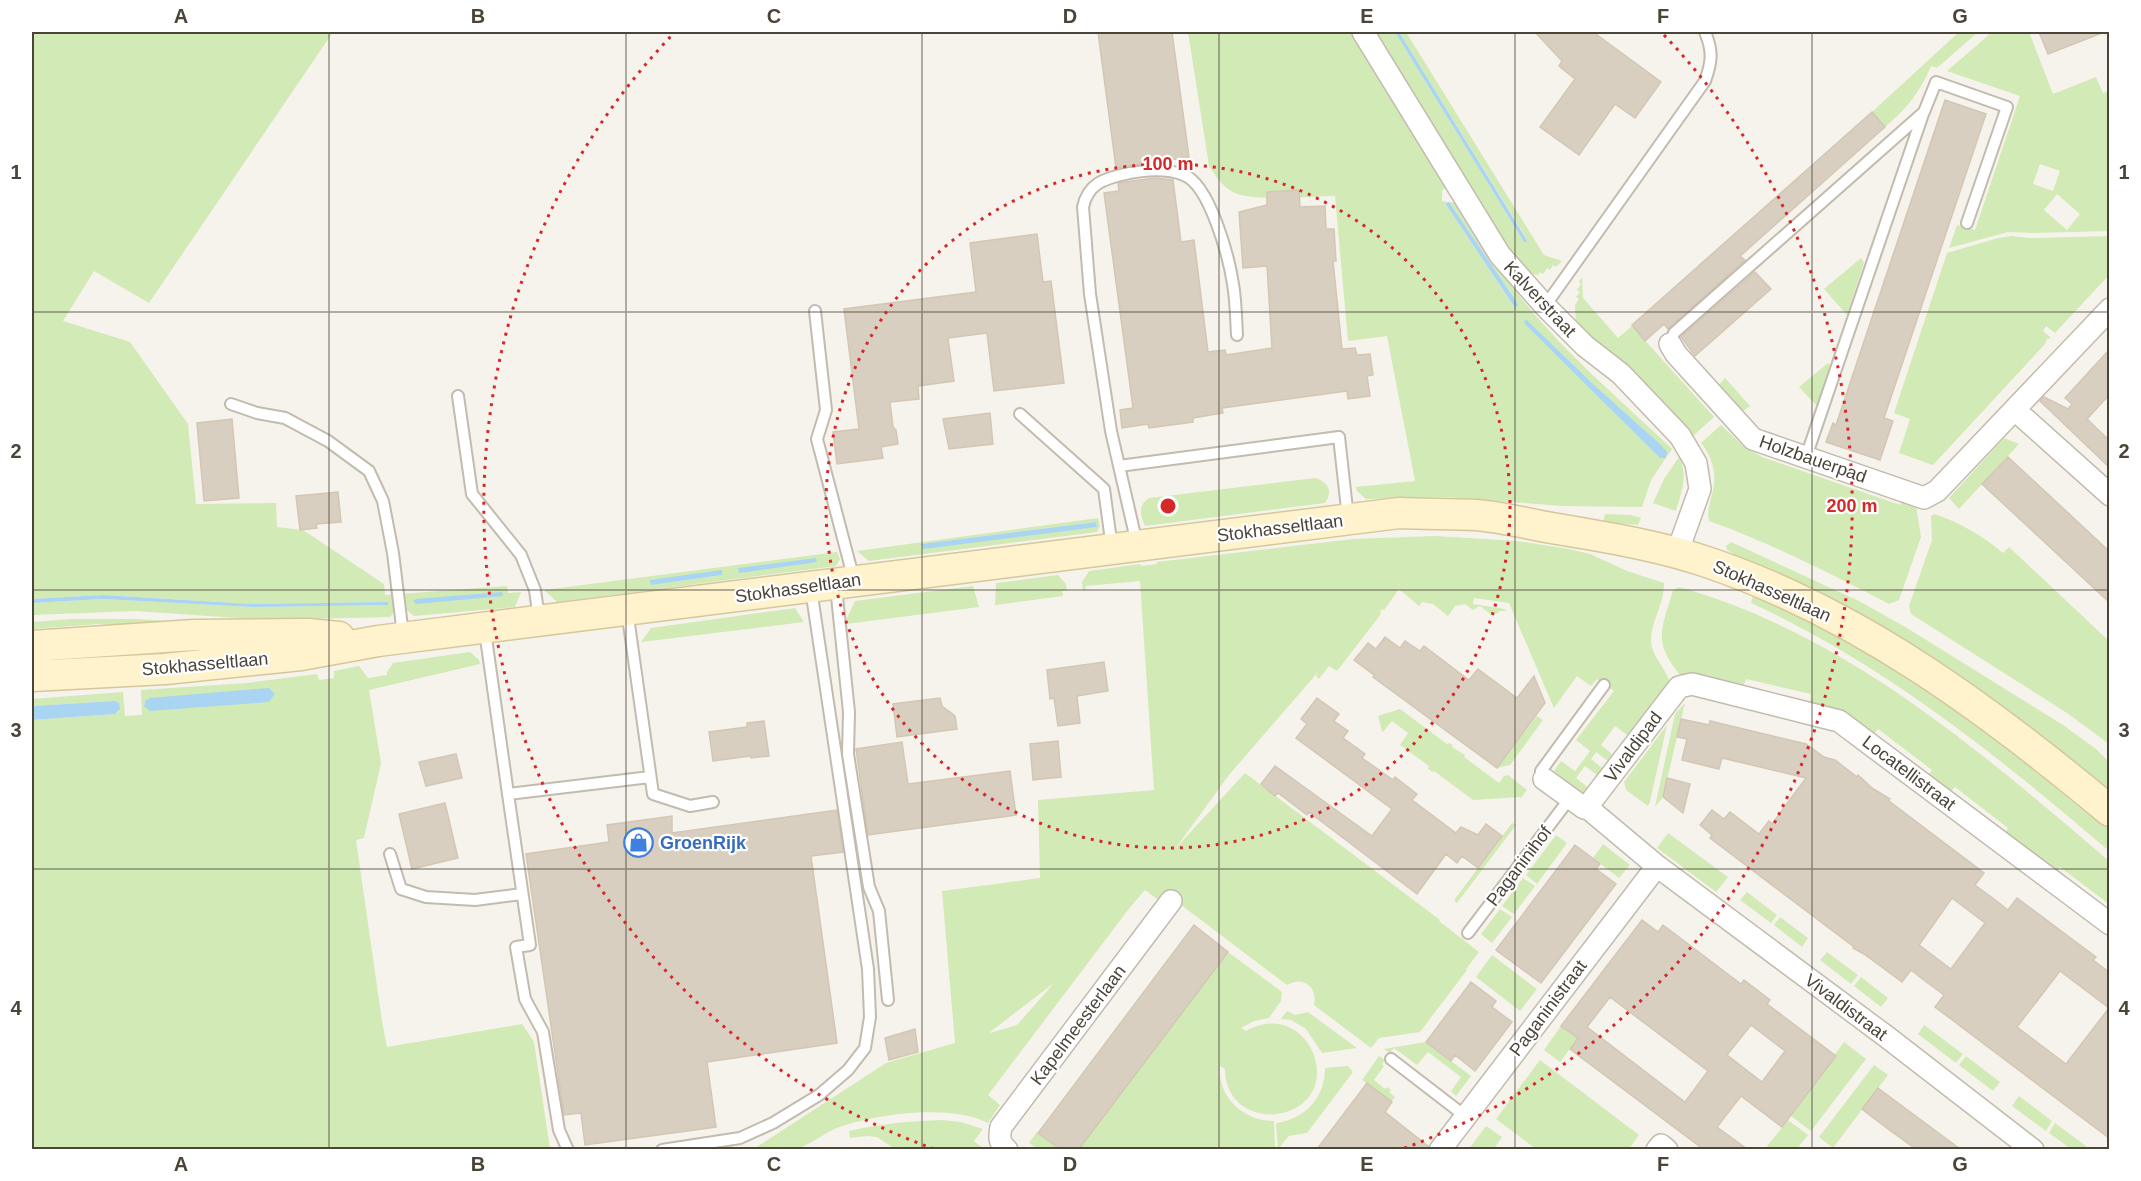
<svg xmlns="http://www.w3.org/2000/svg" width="2141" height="1181" font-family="Arial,sans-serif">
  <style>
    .green { fill: #d2eab5; fill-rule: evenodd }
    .water { fill: #a9d4f2 }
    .building { fill: #d8cfc1; stroke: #d3c7b4; stroke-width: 1.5; fill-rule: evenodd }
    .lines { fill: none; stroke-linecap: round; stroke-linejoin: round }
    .lane-casing { stroke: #c2bbae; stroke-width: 14 }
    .street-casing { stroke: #c2bbae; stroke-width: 24 }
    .secondary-casing { stroke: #d6c79b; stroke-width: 33 }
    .lane { stroke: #fff; stroke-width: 10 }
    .street { stroke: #fff; stroke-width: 21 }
    .secondary { stroke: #fff3cd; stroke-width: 30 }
    .grid { fill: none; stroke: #4b4439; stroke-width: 1.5; stroke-opacity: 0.55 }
    .ring { fill: none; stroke: #d62828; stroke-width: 3; stroke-dasharray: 3 6 }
    .labels { text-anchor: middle; stroke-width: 4.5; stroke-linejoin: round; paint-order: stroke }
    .street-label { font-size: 18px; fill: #4b4439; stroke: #fff }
    .shop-label { font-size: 18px; font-weight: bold; fill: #366cbe; stroke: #fff; text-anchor: start }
    .centre { fill: #d62828; stroke: #fff; stroke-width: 3 }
    .ring-label { font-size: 18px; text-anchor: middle; font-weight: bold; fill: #d62828; stroke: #fff; stroke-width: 4.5; stroke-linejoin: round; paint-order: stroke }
    .neatline { fill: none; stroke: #4b4439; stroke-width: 2 }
    .grid-label { font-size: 20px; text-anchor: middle; font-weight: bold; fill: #4b4439 }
  </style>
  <rect width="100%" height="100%" fill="#f6f3ec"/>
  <path class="green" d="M32,32H333L149,303L94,271L63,321L130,342L188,424L196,504L276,503L277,527L303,530L384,584L385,595L507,586L508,593L521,592L515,607L414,616L407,610V606L396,607V610L390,617L267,620L136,611L32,615V603L103,599L253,607L388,605V602L251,604L103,595L32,599Z
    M1188,32H1352L1447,186L1442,191V201L1447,202L1445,203L1514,307L1518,305L1516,301L1449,202L1458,203C1479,236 1499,271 1525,303C1568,356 1622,401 1672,449L1651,480L1642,507L1562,506L1447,497L1366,499L1357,491L1356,487L1415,481L1387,336L1348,341L1335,196C1311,196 1250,203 1231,191C1221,185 1215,175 1209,166ZM1527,320L1593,384L1659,443L1660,458L1525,321Z
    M1372,32H1395L1524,242H1526L1527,239L1399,32H1406L1544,255L1562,261L1556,267L1553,265L1550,270L1547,268L1543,274L1540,272L1538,275L1526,272L1517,265Z
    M1959,32H1978L1937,68L1931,66C1919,94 1907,108 1885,127L1872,112Z
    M1992,32H2029L2053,94L2096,77L2103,93L2109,91L2110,205L2108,218H2109V231L2035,233L2008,232L1949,248L1957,225L1975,230L2020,96L1947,71ZM2040,164L2060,171L2053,191L2033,184ZM2057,194L2080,214L2067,230L2044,210Z
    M2012,236L2029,238L2109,236V275L2055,333L2046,326L2043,331L2051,338L2047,339L2045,344L1933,465L1899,453L1910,419L1894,413L1947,253L1998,238Z
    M1861,258L1864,263L1847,315L1824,289Z
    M1582,277L1583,298L1618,338L1632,326L1714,417L1693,436L1576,326L1575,305L1579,299L1576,297L1580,292L1577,290L1581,284L1579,282Z
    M1828,363L1830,365L1817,406L1799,387Z
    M1725,378L1750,406L1742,412L1717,387Z
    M1721,425L1743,446L1762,457L1900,505L1903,498L1916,506L1921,537L1899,600L1889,604C1831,574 1771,543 1709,521C1706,508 1713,497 1714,484C1716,470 1710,453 1701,443Z
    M2004,438L2019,444L1959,509L1949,498Z
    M1679,457C1689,476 1681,492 1676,511L1653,503L1664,479Z
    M1315,478C1329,482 1333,492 1325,503L1145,526C1140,515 1138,505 1149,498Z
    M1605,514L1631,515L1641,518L1638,525L1603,522Z
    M1934,514C1959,522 1983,536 2003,553L2009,547L2109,641V744L2067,713L1911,614L1909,606L1932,540L1931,516Z
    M1098,518L1100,526L1097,532L869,561L857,551ZM1096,522V527L923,548L922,544Z
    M1435,536L1517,541L1569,549L1590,554L1627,571L1664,583C1665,602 1651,621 1651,640C1651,657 1667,668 1670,684L1630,737L1615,726L1601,745L1612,754L1608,761L1596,752L1591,759L1602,768L1597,775L1585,766L1576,778L1590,789L1585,796L1554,771L1561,761L1575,771L1590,751L1576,740L1614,691L1597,679L1591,686L1577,676L1554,708L1509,603L1474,598L1473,604L1505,609L1506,611H1500L1493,616L1480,606L1473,610L1465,604L1455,606L1448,616L1433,604L1422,602L1419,606L1399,589L1384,610L1382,609L1380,612L1381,614L1337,671L1329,666L1319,679L1316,676L1319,671L1229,775L1175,849L1245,773L1440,920L1439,921L1479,952L1466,969L1467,970L1420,1032L1379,1038L1371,1048L1314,1005C1318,987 1303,975 1287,985L1164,892L1157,899L1145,890L1131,906L988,1095L1000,1105L988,1123C952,1103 871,1114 834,1129C822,1135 810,1144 798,1149C788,1153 763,1149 752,1150L886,1063L955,1043L942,891L1040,878L1038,800L1154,790L1140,581L1086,586L1085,590L1083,591L1082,582L1089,571L1140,564L1141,566L1157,564V562L1353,539ZM1054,983L1017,1025L990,1033V1032Z
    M1731,542L1859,601L1907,628L2063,725L2096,749L2109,762V793L1727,550L1726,546Z
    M837,552L840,559L836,566L557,602L544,590ZM722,571V575L651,585V580Z
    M1058,575L1066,584L1067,590L1062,591L1063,596L995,605L996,583Z
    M973,586L979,607L846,624V620L855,601Z
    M1679,587C1846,634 1980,751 2109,861V904L2060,867L2054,873L2003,835L2008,828L1955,787L1949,794L1927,777L1932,770L1878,729L1872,736L1810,703L1811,694L1746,679L1743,687L1680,675C1652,641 1662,629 1673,590Z
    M1754,593C1773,601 1794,609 1812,619C1918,677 2018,750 2109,829V851C1998,756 1884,664 1751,603Z
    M795,608L804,622L641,642L651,628Z
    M70,619H136L205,623L143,628L99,624L32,629V622Z
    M470,652L479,660L480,664L369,690L381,763L364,838L356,840L382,1021L387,1047L522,1024L534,1042L550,1149H32V720L115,714L119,711L115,701L32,706V699L123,692L125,716L142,715L141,690L247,683L317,674L319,680L334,678V671L359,666L368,678L387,675V672L393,663ZM275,694L269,702L144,706L145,701Z
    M1685,703L1663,797L1655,807L1675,714Z
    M1400,709L1447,744L1449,743L1453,745L1452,747L1465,755L1464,757L1499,783L1504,776L1508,775L1527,790L1520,799V797L1473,800L1434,771L1433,772L1428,769L1429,766L1400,745L1408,733L1392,721L1383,732L1382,731L1378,716Z
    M1537,716L1543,720L1510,765L1497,768Z
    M1667,725L1650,802L1648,806L1626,790L1624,782Z
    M1512,823L1516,825L1457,903L1454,900Z
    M1668,833L1728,877L1716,892L1657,848Z
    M1556,835L1567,843L1537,884L1526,875Z
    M1603,844L1630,865L1619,878L1593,858Z
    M1523,878L1535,886L1514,914L1502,906Z
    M1747,892L1777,915L1771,923L1740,900Z
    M1500,909L1512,917L1492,943L1481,934Z
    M1780,917L1808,938L1802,947L1774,925Z
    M1228,952L1282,992L1281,1001L1269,1018L1254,1021L1241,1028L1246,1031C1308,996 1348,1093 1286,1112C1274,1116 1261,1115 1250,1110C1234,1103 1225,1087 1225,1069L1220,1066C1217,1097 1244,1121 1274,1121L1275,1149H1079Z
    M1827,952L1858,975L1851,984L1820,960Z
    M1492,955L1537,989L1520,1011L1476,977Z
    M1861,977L1888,998L1881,1007L1854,986Z
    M1287,1011L1295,1015L1308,1012L1357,1048L1322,1053L1306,1029L1291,1020L1281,1019Z
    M1924,1025L1963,1054L1956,1063L1918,1034Z
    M1561,1026L1578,1038L1560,1062L1544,1050Z
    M1426,1042L1471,1076L1456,1096L1451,1091L1461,1077L1428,1052L1417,1065L1394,1048L1390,1053L1384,1049Z
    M1844,1042L1866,1059L1811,1131L1791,1116Z
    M1379,1056L1385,1060L1382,1064L1384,1066L1374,1080L1385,1089L1387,1087L1391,1090L1389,1092L1395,1097L1391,1102L1362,1080Z
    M1966,1056L2000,1082L1993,1091L1959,1065Z
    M1540,1060L1639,1135L1629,1149H1536L1496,1119Z
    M1874,1065L1888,1075L1833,1148L1819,1137Z
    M1348,1066L1353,1072L1307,1133L1289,1136L1278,1149L1276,1123C1305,1119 1325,1098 1325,1068Z
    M2019,1096L2052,1121L2046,1131L2012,1106Z
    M942,1120L961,1122L983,1129L974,1141L984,1149H895L877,1137L867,1136L850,1138L849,1131C879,1124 910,1121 942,1120Z
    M1788,1120L1808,1135L1797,1149H1765Z
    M2055,1123L2090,1149H2071L2049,1133Z
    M1486,1126L1502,1137L1494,1149H1469Z
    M1037,1132L1060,1149H1038L1029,1143Z"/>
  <path class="water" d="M1395,32H1399L1527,240L1526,242H1524Z
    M1449,202L1516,301L1518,305L1515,308L1445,203Z
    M1527,320L1593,384L1659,443L1667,452L1666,458H1660L1525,324L1524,321Z
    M1096,522L1097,527L923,549L921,544Z
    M816,558L817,562L739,573L738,568Z
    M722,570V575L651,585L650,580Z
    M502,592L503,596L416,604L413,601L416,599Z
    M103,595L251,604L388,602V605L253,607L103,599L32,603V599Z
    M269,688L275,694L269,702L150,711L144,706L145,701L150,698Z
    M115,701L119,703L120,709L115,714L32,720V706Z"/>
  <path class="building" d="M1098,32H1172L1189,157L1170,160L1171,164L1147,163L1116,168Z
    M1535,32H1593L1661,82L1635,118L1615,104L1579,155L1540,127L1575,79L1559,66L1562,61Z
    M2039,32H2101L2102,33L2048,54Z
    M1945,100L1986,114L1884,418L1893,421L1880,460L1826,442L1833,423L1836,425Z
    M1872,112L1885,127L1740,256L1745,260L1668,329L1664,324L1645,341L1632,325Z
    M1155,178L1173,180L1181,242L1194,240L1208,352L1225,350L1226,355L1272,348L1267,266L1243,268L1239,212L1267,205V192L1299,190L1300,207L1325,206L1326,229H1334L1336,261H1333L1342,349L1355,348L1357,355L1370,354L1373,375L1367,376L1370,396L1348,399L1347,391L1222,408L1223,413L1193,418V422L1149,428L1148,424L1122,428L1120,410L1133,408L1104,193L1119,191L1118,183Z
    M1037,234L1043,282L1051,281L1064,383L994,391L987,333L948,338L954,381L918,386L919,399L890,402L893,427L896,430L898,444L881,447L883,458L837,464L833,432L859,429L844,309L976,292L970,243Z
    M1755,272L1771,289L1695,356L1681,337Z
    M2109,350V395L2087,419L2109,440V467L2040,401L2044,397L2068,409L2072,404L2065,398Z
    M990,413L993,444L949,449L943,419Z
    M232,419L239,498L204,501L197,423Z
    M2008,457L2109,551V602L1982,484Z
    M338,492L341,522L316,524L317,528L300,530L296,496Z
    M1385,637L1400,648L1405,641L1420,651L1424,646L1469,680L1478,669L1517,698L1534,676L1545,703L1497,768L1373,677L1374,675L1354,660L1368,643L1376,649Z
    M1104,662L1108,691L1077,696L1080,723L1058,726L1054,698L1050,699L1047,670Z
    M940,698L942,706L955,716L957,729L897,737L893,704Z
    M1317,698L1339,714L1334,721L1348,731L1343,738L1365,754L1362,758L1393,780L1395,777L1417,794L1412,800L1456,833L1461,827L1478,835L1486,824L1502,836L1478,868L1462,856L1457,863L1446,854L1417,894L1309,812L1307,815L1278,793L1275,796L1261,784L1275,766L1372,836L1392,809L1296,738L1307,724L1301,719Z
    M1681,719L1709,725L1710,721L1806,744L1824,757L1835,760L1857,777L1858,775L1872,788L1890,799L1889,801L1984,873L1975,885L1994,899L2008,910L2017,898L2096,957L2093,960L2109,972V1138L1935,1007L1944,995L1925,981L1911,970L1902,982L1864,954L1853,948L1854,947L1710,838L1712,835L1700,825L1712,810L1724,819L1730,812L1759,834L1769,821L1772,824L1806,778L1722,758L1719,769L1682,760L1687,739L1677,737ZM1952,898L1985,923L1951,969L1919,945ZM2060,971L2109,1008L2066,1064L2017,1027Z
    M764,721L769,756L751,758V756L713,761L709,732L747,727V723Z
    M1058,741L1061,777L1033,780L1030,744Z
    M902,742L908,784L1010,771L1016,815L868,835L856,749Z
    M456,754L462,778L426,786L419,762Z
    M1667,778L1690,784L1683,813L1663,797Z
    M445,803L458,858L412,869L399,814Z
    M837,810L843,852L811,856L837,1043L707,1062L716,1127L585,1145L581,1113L564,1115L526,854L609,842L607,825L672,816V833Z
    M1575,845L1600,864L1596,869L1616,884L1541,983L1496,950Z
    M1642,920L1658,932L1663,925L1741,984L1744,980L1770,1000L1767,1004L1836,1056L1782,1127L1741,1096L1717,1127L1747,1149H1703L1570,1049L1578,1038L1561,1026ZM1610,997L1708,1071L1685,1102L1587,1027ZM1751,1025L1785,1051L1762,1082L1727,1055Z
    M1194,925L1228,952L1079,1149H1060L1038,1133Z
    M1471,982L1496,1001L1492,1007L1512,1022L1475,1071L1455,1055L1451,1061L1426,1042Z
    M915,1029L918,1052L889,1060L885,1038Z
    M1367,1083L1392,1102L1385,1112L1428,1146L1427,1149H1317Z
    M1878,1088L1917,1117L1960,1149H1916L1892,1132L1862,1109Z"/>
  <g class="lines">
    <defs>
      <path id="lane" d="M1545,306L1705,81C1712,62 1713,51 1705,32
        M815,311L826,410L817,439L854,580
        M1670,344L1674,333L1924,112L1936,82L2007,107L1967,223
        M458,396L472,494L521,555L535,590L539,619
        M231,404L257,413L285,418L328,441L369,471L383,501L393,553L403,635
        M1020,414L1104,489L1112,548
        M1806,457L1923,114
        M1119,466L1339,437L1348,518
        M1136,546L1134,531L1111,431L1090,294L1083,207C1088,184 1103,179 1125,174C1144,170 1166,168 1184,175C1210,185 1229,258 1233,284C1236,301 1236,318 1237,335
        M836,587L849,712L848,754L869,887L879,911L888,1000
        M627,610L653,794L690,806L713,802
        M485,631L508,794L650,777
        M1544,779L1541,771L1604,685
        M508,794L530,945L516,947L525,999L543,1032L559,1130L568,1150
        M390,854L401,889L426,897L475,900L522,894
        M1468,933L1570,798
        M1391,1059L1465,1116
        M662,1150L740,1138L773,1123L819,1095L848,1070L865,1048L870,1017L868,969L811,589"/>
      <path id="street" d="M1363,32L1500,255L1545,306L1585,346L1621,374L1680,436L1696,463L1700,489L1677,553
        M1670,344L1676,354L1753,439L1924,498L1937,491L2110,309
        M2015,410L2110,495
        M1544,779L1584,808L1589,809L1657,866L1887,1037L2033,1150
        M1589,809L1590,803L1679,687L1692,684L1839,721L2110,924
        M1007,1150C999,1143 999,1137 1001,1127L1171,901
        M1440,1150L1657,866
        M1657,1150L1661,1145L1667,1150"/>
      <path id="secondary" d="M32,646L194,635L308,634L339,637
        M32,676L165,669L301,655L378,641L1399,513C1425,514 1451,514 1476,515C1502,517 1528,524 1552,528C1605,537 1657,545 1707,562C1858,613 1989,710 2110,811"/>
    </defs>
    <use href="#lane" class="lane-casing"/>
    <use href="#street" class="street-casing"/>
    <use href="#secondary" class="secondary-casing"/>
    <use href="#lane" class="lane"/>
    <use href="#street" class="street"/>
    <use href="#secondary" class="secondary"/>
  </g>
  <path class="grid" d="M329,32V1150M626,32V1150M922,32V1150M1219,32V1150M1515,32V1150M1812,32V1150M32,312H2110M32,590H2110M32,869H2110"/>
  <g class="ring">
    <circle cx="1168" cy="506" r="342"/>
    <path d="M934 1149A684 684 0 0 1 672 35M1664 35A684 684 0 0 1 1402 1149"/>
  </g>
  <defs>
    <symbol id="shop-ring" viewBox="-11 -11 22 22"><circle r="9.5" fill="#fff" stroke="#3f7fe0" stroke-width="1.5"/><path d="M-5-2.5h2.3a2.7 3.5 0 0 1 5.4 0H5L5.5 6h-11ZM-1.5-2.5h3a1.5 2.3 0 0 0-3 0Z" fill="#3f7fe0"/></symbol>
  </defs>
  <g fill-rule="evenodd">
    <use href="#shop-ring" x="622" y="826" width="33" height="33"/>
  </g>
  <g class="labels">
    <g class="street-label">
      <text transform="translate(1540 299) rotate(47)" y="6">Kalverstraat</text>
      <text transform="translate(1813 459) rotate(19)" y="6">Holzbauerpad</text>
      <text transform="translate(1280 528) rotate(-7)" y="6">Stokhasseltlaan</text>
      <text transform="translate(798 588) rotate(-8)" y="6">Stokhasseltlaan</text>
      <text transform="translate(1772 591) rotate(24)" y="6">Stokhasseltlaan</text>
      <text transform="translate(205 664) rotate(-5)" y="6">Stokhasseltlaan</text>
      <text transform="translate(1633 747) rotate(-53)" y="6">Vivaldipad</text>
      <text transform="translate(1909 773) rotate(37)" y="6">Locatellistraat</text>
      <text transform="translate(1519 866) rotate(-53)" y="6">Paganinihof</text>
      <text transform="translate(1846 1007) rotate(37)" y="6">Vivaldistraat</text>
      <text transform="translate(1548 1008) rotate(-53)" y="6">Paganinistraat</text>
      <text transform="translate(1078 1025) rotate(-53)" y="6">Kapelmeesterlaan</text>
    </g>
    <g class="shop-label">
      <text x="660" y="849">GroenRijk</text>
    </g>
  </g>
  <circle cx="1168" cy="506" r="9" class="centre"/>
  <g class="ring-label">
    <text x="1168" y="170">100 m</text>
    <text x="1852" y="512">200 m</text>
  </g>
  <rect width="2141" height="1181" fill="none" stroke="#ffffff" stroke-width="66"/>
  <rect x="33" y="33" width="2075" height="1115" class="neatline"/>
  <g class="grid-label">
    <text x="181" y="23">A</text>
    <text x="478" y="23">B</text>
    <text x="774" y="23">C</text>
    <text x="1070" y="23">D</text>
    <text x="1367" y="23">E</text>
    <text x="1663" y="23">F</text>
    <text x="1960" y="23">G</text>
    <text x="16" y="179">1</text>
    <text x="2124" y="179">1</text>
    <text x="16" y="458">2</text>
    <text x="2124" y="458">2</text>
    <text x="16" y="737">3</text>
    <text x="2124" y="737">3</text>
    <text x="16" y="1015">4</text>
    <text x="2124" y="1015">4</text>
    <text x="181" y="1171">A</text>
    <text x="478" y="1171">B</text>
    <text x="774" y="1171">C</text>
    <text x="1070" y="1171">D</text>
    <text x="1367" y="1171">E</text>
    <text x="1663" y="1171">F</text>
    <text x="1960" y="1171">G</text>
  </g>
</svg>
